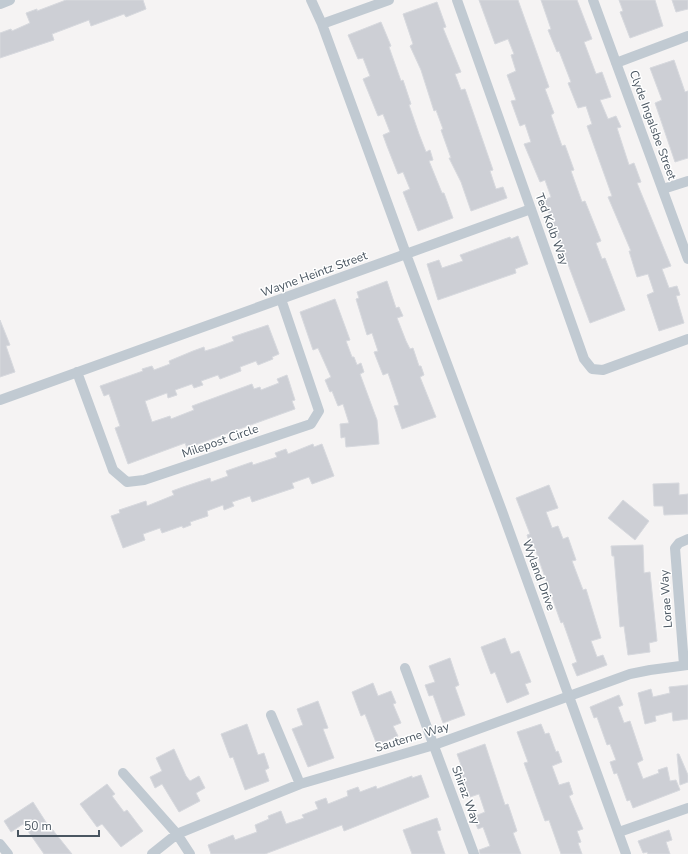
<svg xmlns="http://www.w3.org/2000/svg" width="688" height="854" font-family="'Nunito Sans',sans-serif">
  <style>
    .building { fill: #cdcfd5; stroke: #d7d9de }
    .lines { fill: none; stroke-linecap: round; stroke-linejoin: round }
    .minor { stroke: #c1cad2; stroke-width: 10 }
    .labels { text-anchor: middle; stroke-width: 3; stroke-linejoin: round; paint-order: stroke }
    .street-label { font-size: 12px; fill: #4a5661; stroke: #fff }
  </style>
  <rect width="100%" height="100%" fill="#f5f3f3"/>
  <path class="building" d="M66,0H143L146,9L126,17L124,14L91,26L89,20L52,34L54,40L0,58V33L11,29L12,31L30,23L26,13L37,9V11Z
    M479,0H518L549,87L545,89L554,113L551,115L562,146L565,145L574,170L571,171L582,202L585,201L601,241L596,243L602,259L605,258L625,310L590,323L544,200L551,197L545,180L540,182L524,144L531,142L525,124L520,126L511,101L516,100L507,75L516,71L511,55L514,54L508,39L495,44Z
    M541,0H577L592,39L584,42L596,74L602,72L611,97L600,100L608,119L616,116L621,127L617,128L629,165L634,163L641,182L637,183L671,266L662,269L669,288L677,286L680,295L676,296L684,323L659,331L647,295L654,292L648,274L637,277L629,251H631L608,197L612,196L587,126L592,124L586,106L578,108L568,83L571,82L559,51L557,52L548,30L551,29Z
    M619,0H655L663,26L630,38L620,12L623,11Z
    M672,0H688V9L676,12Z
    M437,2L446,27L443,28L461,72L455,74L461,90L465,89L493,170L490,171L496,189L503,187L507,198L471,211L461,182L449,158H451L441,130L443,129L436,110L434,111L421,70L410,46L413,44L403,14Z
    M381,22L391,46L389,47L401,81L403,80L411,104L409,105L419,134L426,152L430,150L433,160L429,161L442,193H444L453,218L418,231L403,192L410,189L403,172L398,174L387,146L383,135L390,132L383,114L378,116L363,79L370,76L363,58L358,59L348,35Z
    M674,60L685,92L688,91V158L675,162L655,103L662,100L650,68Z
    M518,236L528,264L515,269L516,273L438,300L427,264L439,260L442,268L463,261L460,255L510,237L511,239Z
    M387,281L396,308L399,307L403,316L397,318L406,341L410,349L413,348L419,366H421L424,375L420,377L436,417L402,429L394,406L399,405L388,373L383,375L374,352L378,351L372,333L367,335L356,299L359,298L357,292Z
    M335,299L350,340L346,341L352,357H354L357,365L361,363L364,372L360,374L377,420L379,444L346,447L345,437L341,438L340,424L349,423L343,404L338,406L332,391L330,392L325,380L331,377L318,348L313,350L300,312Z
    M0,320L10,345L6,346L15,372L0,377Z
    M268,325L279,354L272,357L273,359L258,365L256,361L240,367L241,371L220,379L218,375L201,381L203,385L194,388L192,384L175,390L177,395L168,398L167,393L145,401L152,422L170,416L171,419L194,410L192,406L252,384L254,389L260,387L261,390L279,383L277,379L287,375L295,400L292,401L295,409L187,448L185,443L128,464L115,428L120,426L109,394L104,396L100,386L143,371L142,369L152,366L154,370L170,364L169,361L193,351L204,347L205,351L215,348L234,341L232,337Z
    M313,444L314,447L322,444L334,476L312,484L309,477L292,483L294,488L252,502L250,496L232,502L234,506L224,510L223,505L207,511L208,516L190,522L191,525L183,528L182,526L162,533L160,528L143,534L145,540L123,548L111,516L120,513L119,510L146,501L147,506L174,495L172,491L183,487L210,478L211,482L228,476L226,471L252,462L253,465L277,457L275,453L286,449L288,454Z
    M679,483V495L688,494V514L664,515L663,506H654L653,484Z
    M549,485L558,508L546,512L552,528L558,526L563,539L568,537L576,560L572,561L583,590L586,589L601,638L591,641L597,657L603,655L607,665L577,676L572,664L577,662L563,622L561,623L534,546L531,547L527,535L530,534L516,498Z
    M623,500L649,521L635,540L608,518Z
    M643,545L644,573L650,572L657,641L649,643L650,652L628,655L624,626L620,627L614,556H612L611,546Z
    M505,638L511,654L519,651L531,682L525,684L529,694L507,703L495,672L491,674L481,647Z
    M450,658L459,685L455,687L465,715L443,723L433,695L429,696L425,685L435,682L429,666Z
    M373,683L378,696L391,691L396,703L393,704L401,723L393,726L398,736L377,745L365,714L361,716L352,692Z
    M688,685V719L673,721L672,712L655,716L656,721L645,724L638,693L651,689L653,697L670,693L669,687Z
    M619,695L623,705L618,707L624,723L630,721L643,760L637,763L643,779L659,773L658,770L667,767L670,781L676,780L680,790L633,808L630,800L627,801L617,773L614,774L610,762L616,760L610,744L607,745L597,717L594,718L590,707Z
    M318,701L328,728L323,729L334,758L308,767L292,729L303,725L297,709Z
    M247,724L258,755L264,753L269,768L265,770L269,781L245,790L233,757L230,758L221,734Z
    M541,724L545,734L549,733L556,752L558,751L562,762L552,766L559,785L569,782L573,794L569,796L583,829L577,831L581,842L578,843L582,854H561L549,820L545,821L524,763L528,762L517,732Z
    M485,744L505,805L508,804L517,831L513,833L521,854H480L479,850L490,846L483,827L478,829L473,817L485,812L479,794L467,798L457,766L461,765L457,754Z
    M174,749L186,776L190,781L199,776L205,788L196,793L200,801L179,812L162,784L155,788L150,777L162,771L156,758Z
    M677,754H679L688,775V782L680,785Z
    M421,775L429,797L344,831L342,825L265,854H211L208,845L233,835L235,840L257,832L255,825L269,819L268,816L281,811L286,824L304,818L302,815L318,809L315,802L326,798L328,804L348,796L347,791L358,787L360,792L376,786L377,789L412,776V778Z
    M107,784L115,794L112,796L124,812L127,810L143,831L121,847L102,824L97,827L80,804Z
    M33,802L51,830L52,829L72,854H44L23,824L11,832L4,821Z
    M437,818L441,830L437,831L445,854H412L403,830Z
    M669,830L672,840L666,842L670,854H648L647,852L643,853L638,841Z"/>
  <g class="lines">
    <path class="minor" d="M311,0L322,24L389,0
      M457,0L584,359L592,369L603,370L688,339
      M593,0L688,259
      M0,4L10,0
      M616,63L688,36
      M663,189L688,181
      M531,209L406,254L502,511L626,854
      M77,372L113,470L127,482L144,480L311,424L319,411L281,299
      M0,400L406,254L322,24
      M684,665L675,548L679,543L688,539
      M405,668L474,854
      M271,715L300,784
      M123,773L177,834L190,854
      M619,832L688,808
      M0,844L8,854
      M152,854L177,834L300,784L434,745L630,674L650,670L688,665"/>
  </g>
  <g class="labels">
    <g class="street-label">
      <text transform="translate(653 125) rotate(70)" y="4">Clyde Ingalsbe Street</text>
      <text transform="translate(552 229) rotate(70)" y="4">Ted Kolb Way</text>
      <text transform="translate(314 274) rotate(-20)" y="4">Wayne Heintz Street</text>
      <text transform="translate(220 441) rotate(-19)" y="4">Milepost Circle</text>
      <text transform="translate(539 575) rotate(70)" y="4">Wyland Drive</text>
      <text transform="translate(666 599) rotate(-94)" y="4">Lorae Way</text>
      <text transform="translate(412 737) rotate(-17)" y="4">Sauterne Way</text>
      <text transform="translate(466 795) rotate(70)" y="4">Shiraz Way</text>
    </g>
  </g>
  <path d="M18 830v6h81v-6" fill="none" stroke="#4a5661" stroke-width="2"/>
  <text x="24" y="830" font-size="12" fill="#4a5661" stroke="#ffffff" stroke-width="3" paint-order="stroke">50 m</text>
</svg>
